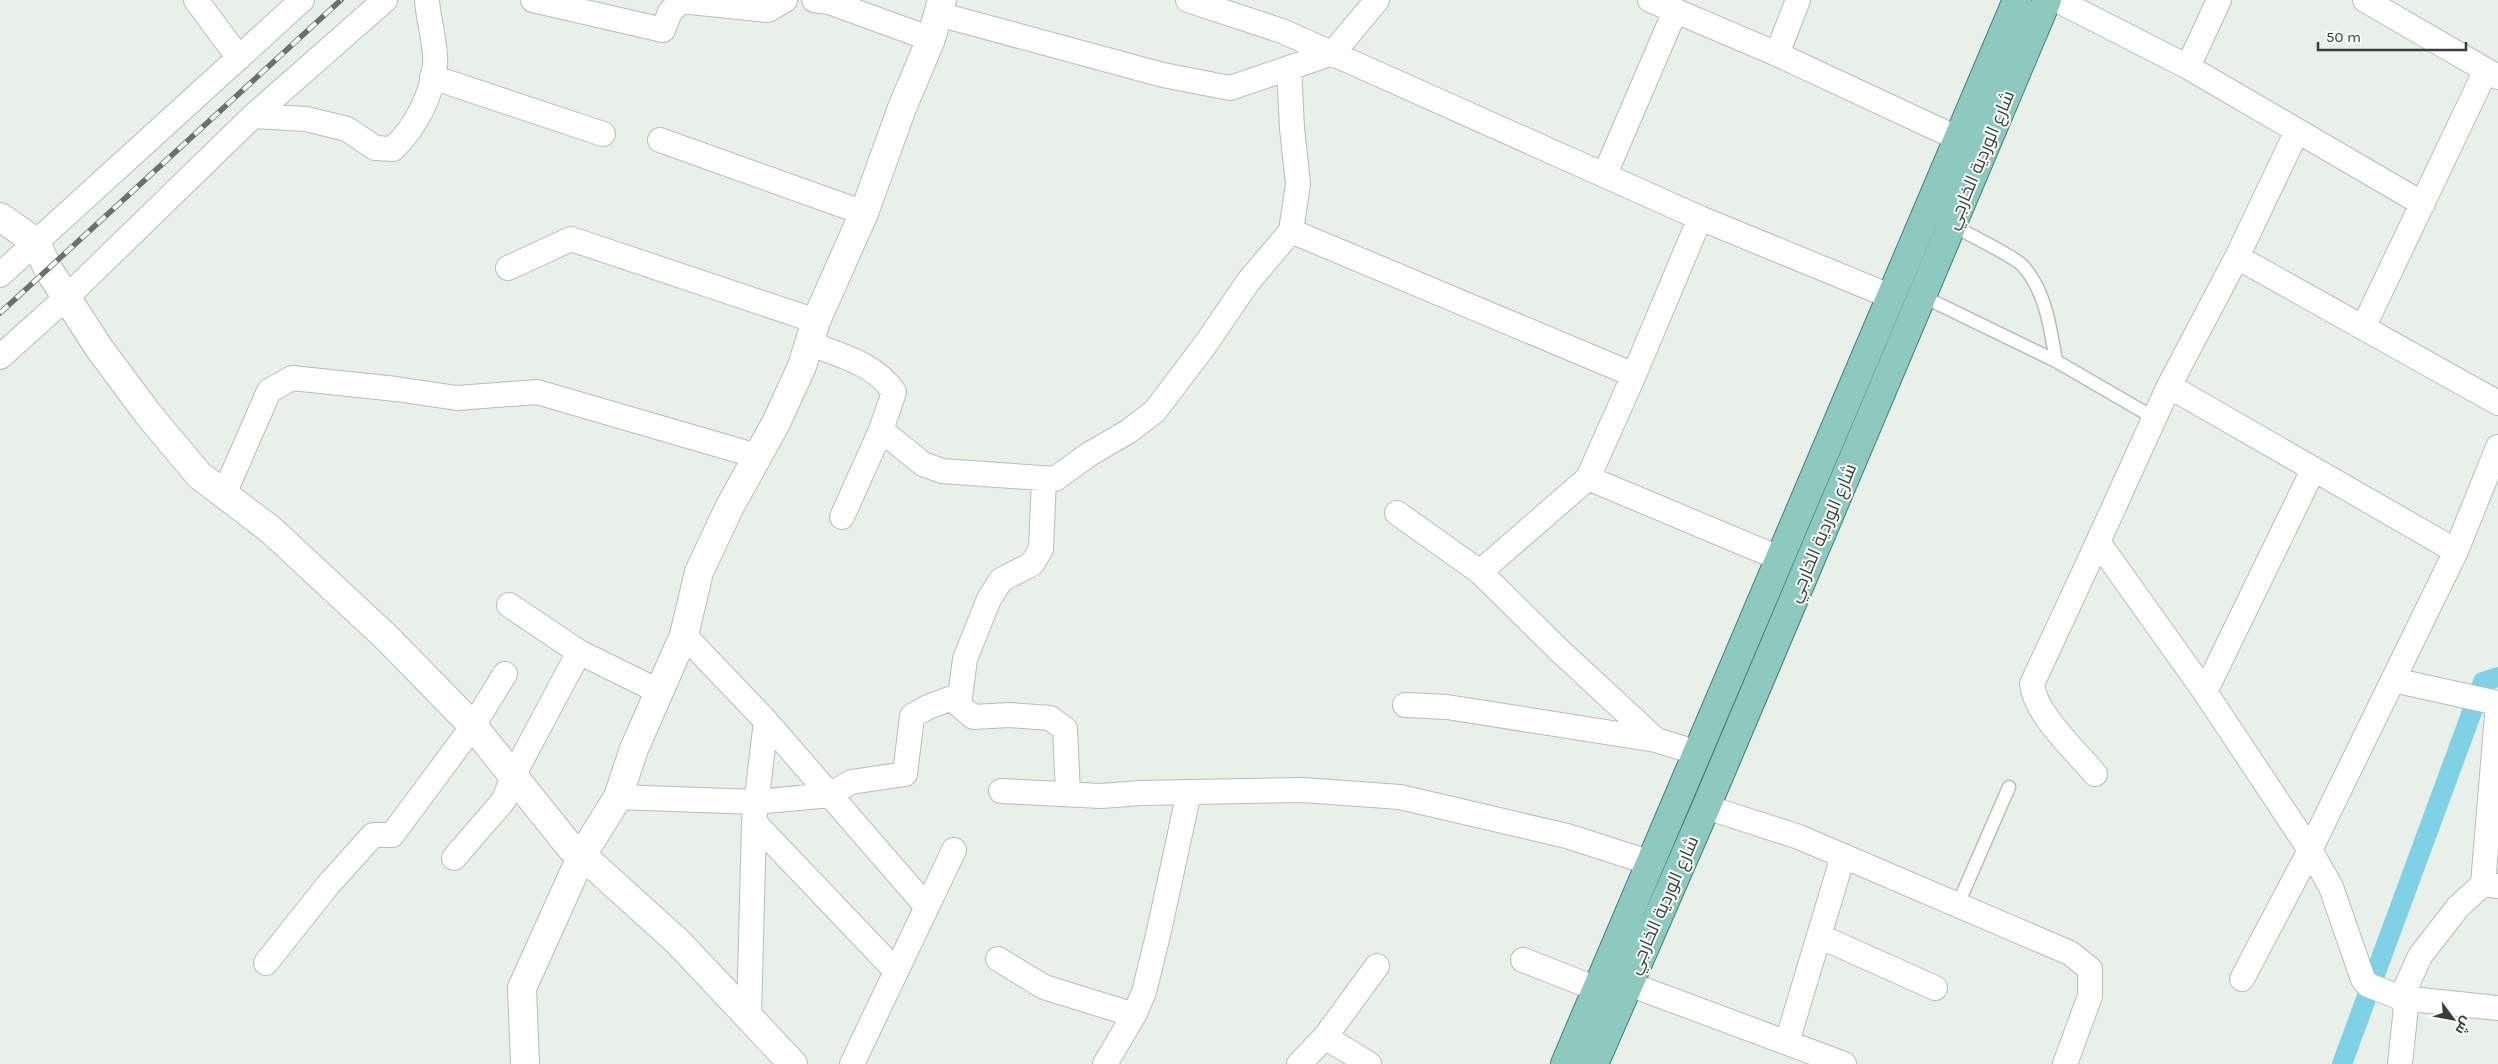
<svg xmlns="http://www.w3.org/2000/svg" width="2498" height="1064" font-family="Karla,Cairo,sans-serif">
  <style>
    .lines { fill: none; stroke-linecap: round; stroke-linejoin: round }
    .canal { stroke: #7fd1e5; stroke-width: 20 }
    .service-casing { stroke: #b7beb8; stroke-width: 15 }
    .minor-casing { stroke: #b7beb8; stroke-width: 26 }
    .tertiary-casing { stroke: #b7beb8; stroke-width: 30 }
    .primary-casing { stroke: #3f8175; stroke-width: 30 }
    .service { stroke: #fff; stroke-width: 12 }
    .minor { stroke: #fff; stroke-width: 24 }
    .tertiary { stroke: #fff; stroke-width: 28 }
    .primary { stroke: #8dc9bf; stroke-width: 28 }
    .rail-casing { stroke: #6c706c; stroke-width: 5.5 }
    .rail { stroke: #f7fdf7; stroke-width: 4; stroke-dasharray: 11; stroke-linecap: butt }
    .labels { text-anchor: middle; stroke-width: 4; stroke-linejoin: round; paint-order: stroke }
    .street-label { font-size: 18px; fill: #3a3d3a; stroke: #f7fdf7 }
  </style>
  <rect width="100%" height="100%" fill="#e9f0ea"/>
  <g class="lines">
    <path class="canal" d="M2342,1064L2483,682L2498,677"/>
    <defs>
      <path id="service" d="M1952,225C1967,234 2012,255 2022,265C2046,291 2050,327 2056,361
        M1922,296L2056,361L2156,419
        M1958,904L2009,787"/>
      <path id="minor" d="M196,0L239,58
        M533,0L663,30L670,12L681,1L768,10L785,0
        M814,0L829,2L931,39
        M1188,0L1282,31L1700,218L1892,297
        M1650,0L1777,54L1959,139
        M2057,0L2188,67L2423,204
        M2365,0L2498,77
        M938,14L1163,75L1230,88L1333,53L1377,0
        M1777,54L1798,0
        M2188,67L2219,0
        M432,77L603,134
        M253,116L306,119L347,129L375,148L393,149C416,126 431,98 435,65C437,48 428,19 427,0
        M2297,131L2237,257L2169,386L2098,542L2205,692L2310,850L2331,887L2363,979L2368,985L2401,998L2406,1007L2400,1064
        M660,140L864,213
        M1605,174L1675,11
        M1291,231L1634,375
        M2237,257L2498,403
        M508,268L571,239L816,321
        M0,275L302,0
        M2363,328L2486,70
        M811,344C842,356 875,364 894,392L881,430L842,517
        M0,357L68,296L253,116L385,0
        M2169,386L2456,551
        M881,430L923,464L942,471L1055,479L1088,455L1129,431L1155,411L1205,345L1248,282L1291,231L1298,184L1292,128L1289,68
        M1588,478L1781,559
        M1044,479L1041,549L1032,564L1001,580L989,599L965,659L959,705L973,717L1009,715L1050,718L1065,729L1068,793
        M224,494L269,391L292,378L396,389L457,398L537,392L757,456
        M1397,513L1480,572L1559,650L1656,740
        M1480,572L1588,478L1634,375L1700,218
        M509,605L579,652L658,691
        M684,635L766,721L927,907
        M2393,680L2498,703
        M2205,692L2313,470
        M1405,705L1447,707L1656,740L1698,753
        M2095,774C2075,750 2035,714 2032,684L2098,542
        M1001,791L1101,796L1141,793L1303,790L1400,797L1567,836L1651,863
        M618,797L756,802L830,795L851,782L905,774L912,716L928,707L960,695
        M1706,807L1799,837L2070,953L2090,969V996L2065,1064
        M754,822L896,971
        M454,858L504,800L513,776L579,652
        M2483,884L2498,703
        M2498,886L2483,884L2458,907L2420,956L2401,998L2498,1008
        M1819,936L1935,988
        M998,959L1044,987L1134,1015
        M1523,960L1597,989
        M266,963L328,885L373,835H392L473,726L505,674
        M2242,979L2310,850L2456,551L2498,447
        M1629,984L1844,1064
        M749,1018L754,822L766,721
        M1325,1037L1369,1064
        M1787,1042L1843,856
        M852,1064L954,850
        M1105,1064L1134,1015L1144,992L1159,931L1189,792
        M1299,1064L1325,1037L1377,966"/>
      <path id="tertiary" d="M0,217L36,242L48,269L99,348L148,414L199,475L271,530L386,637L473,726L571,848L582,855L678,942L793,1064
        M525,1064L522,988L582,855L618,797L634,749L684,635L699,572L729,508L776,423L802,366L816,321L864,213L902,108L931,39L942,0"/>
      <path id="primary" d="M1565,1064L2017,0
        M1594,1064L1706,807L2047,0"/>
    </defs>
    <use href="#service" class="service-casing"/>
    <use href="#minor" class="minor-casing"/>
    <use href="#tertiary" class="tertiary-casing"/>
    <use href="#primary" class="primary-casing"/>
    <use href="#service" class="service"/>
    <use href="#minor" class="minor"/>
    <use href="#tertiary" class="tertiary"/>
    <use href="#primary" class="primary"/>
    <defs>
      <path id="rail" d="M0,313L341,0"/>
    </defs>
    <use href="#rail" class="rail-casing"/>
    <use href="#rail" class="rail"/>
  </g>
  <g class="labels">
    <g class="street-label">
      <text transform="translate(1980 160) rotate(-67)" y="6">شارع الوردية الخارجي</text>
      <text transform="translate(1822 533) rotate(-67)" y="6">شارع الوردية الخارجي</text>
      <text transform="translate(1663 905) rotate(-66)" y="6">شارع الوردية الخارجي</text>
    </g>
  </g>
  <g transform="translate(2453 1019) rotate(122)" stroke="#f7fdf7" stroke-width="4" paint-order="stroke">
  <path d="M0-4L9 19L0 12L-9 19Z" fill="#3a3d3a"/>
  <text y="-8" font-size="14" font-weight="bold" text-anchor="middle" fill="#3a3d3a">ش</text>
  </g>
  <path d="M2318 42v8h148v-8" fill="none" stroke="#3a3d3a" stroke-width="2.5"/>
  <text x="2326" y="42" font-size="15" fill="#3a3d3a" stroke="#f7fdf7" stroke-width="4" paint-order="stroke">50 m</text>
</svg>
